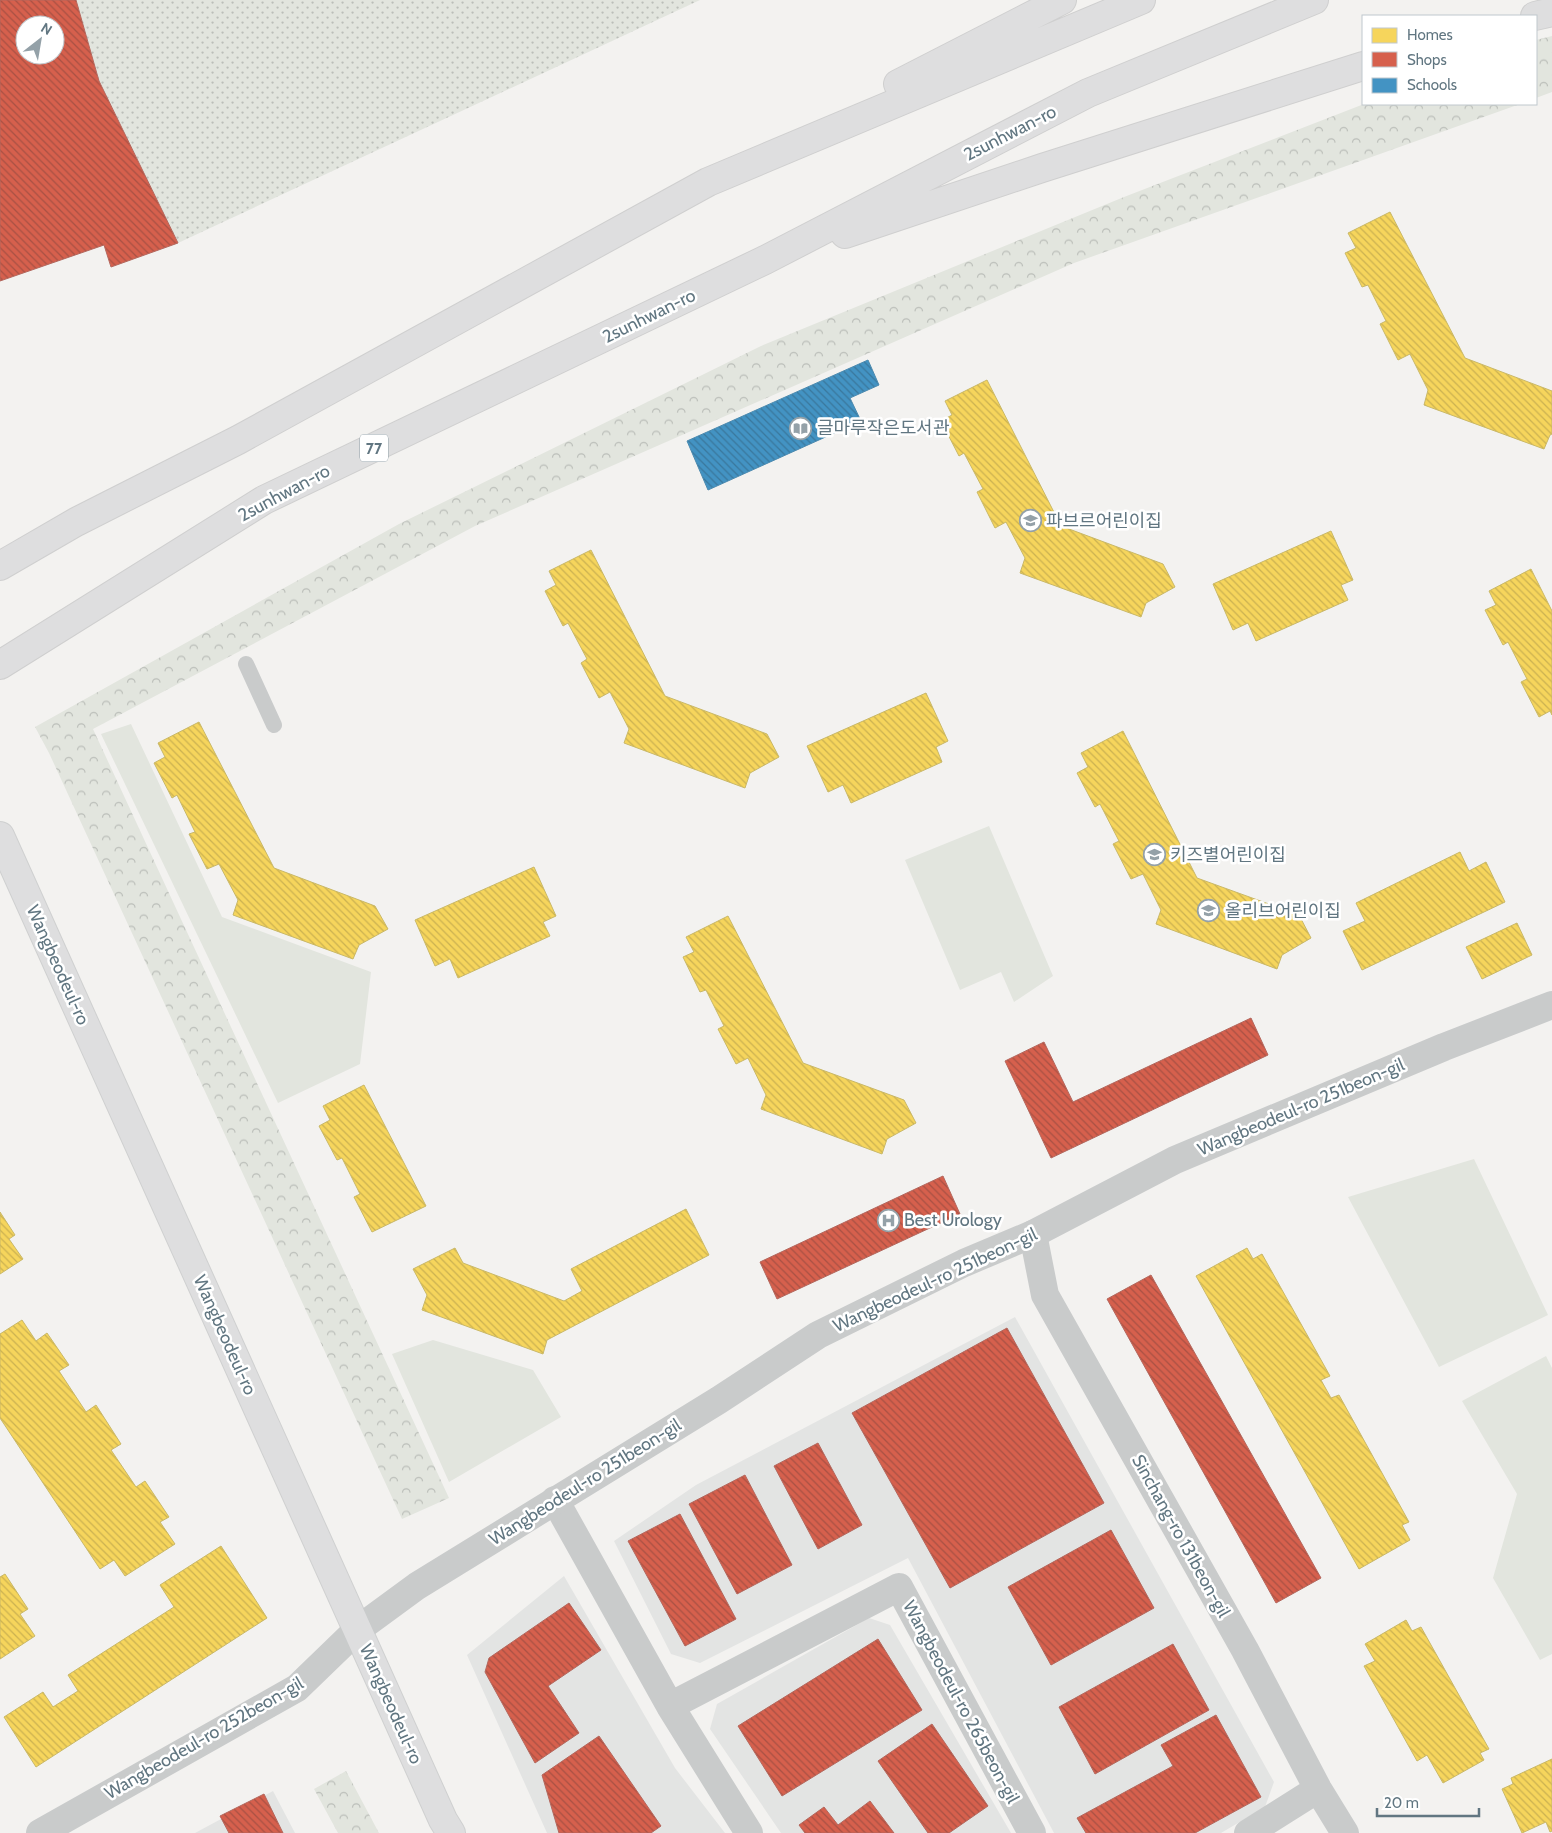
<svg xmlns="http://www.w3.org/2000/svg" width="1552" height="1833" font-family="Cabin,'Noto Sans KR',sans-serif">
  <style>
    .built { fill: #e3e4e3 }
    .grass { fill: url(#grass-dots) }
    .forest { fill: url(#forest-crowns) }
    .park { fill: #e2e5de }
    .homes { fill: url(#homes-back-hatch); stroke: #c9b867 }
    .shops { fill: url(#shops-back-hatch); stroke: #b3675d; fill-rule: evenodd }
    .schools { fill: url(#schools-back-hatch); stroke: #4c8aaf }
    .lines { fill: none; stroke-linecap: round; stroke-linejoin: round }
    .secondary-casing { stroke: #cfd0d0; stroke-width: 30 }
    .trunk-casing { stroke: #cfcfcf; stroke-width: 30 }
    .service { stroke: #c9cbcb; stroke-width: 16 }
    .minor { stroke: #c9cbcb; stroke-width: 28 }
    .tertiary { stroke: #c9cbcb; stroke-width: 28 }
    .secondary { stroke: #dededf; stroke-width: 28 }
    .trunk { stroke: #dededf; stroke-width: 28 }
    .labels { text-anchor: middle; stroke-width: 5; stroke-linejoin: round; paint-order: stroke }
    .shield { fill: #fff; stroke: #909fa7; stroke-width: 1 }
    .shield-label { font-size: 16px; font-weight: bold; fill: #617681 }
    .street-label { font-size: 18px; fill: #617681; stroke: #fff }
    .poi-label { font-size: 18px; fill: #617681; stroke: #fff; text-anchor: start }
  </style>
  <defs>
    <pattern id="grass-dots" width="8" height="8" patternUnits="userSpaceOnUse" patternTransform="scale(1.25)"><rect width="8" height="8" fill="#e2e5de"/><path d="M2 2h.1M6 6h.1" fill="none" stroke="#bbbeb9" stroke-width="1.8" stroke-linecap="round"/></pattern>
    <pattern id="forest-crowns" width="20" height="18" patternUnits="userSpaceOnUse" patternTransform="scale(1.25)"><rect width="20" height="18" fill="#e2e5de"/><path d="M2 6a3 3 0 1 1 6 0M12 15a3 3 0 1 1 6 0" fill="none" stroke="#bbbeb9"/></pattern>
    <pattern id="homes-back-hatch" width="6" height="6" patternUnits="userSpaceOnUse" patternTransform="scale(1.25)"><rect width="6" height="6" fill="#f6d55c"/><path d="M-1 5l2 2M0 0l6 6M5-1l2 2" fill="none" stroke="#cbb151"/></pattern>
    <pattern id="shops-back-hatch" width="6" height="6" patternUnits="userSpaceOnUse" patternTransform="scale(1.25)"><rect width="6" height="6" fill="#d6604d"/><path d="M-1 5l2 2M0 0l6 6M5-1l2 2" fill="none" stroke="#a85144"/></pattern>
    <pattern id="schools-back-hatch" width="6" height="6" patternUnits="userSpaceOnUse" patternTransform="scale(1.25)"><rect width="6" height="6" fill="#4393c3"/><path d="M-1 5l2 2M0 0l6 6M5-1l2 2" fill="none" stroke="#3a779c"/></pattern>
  </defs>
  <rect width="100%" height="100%" fill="#f3f2f0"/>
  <path class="built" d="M1015,1317L1274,1782L1265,1807L1221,1833H1054L908,1558L700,1663L671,1654L614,1541L696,1485Z
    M564,1576L675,1768L725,1833H547L467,1655Z
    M869,1618L890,1625L1011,1833H781L710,1729L717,1704Z
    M273,1791L295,1833H195Z"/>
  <path class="grass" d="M76,0H700L178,243L99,81Z"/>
  <path class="forest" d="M1552,36V92L1536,98V40Z
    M1364,104H1520L1074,263L475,526L93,729L449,1498L402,1519L49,753L35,727L399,524L761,346L1124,197Z
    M346,1771L379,1833H338L314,1789Z"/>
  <path class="park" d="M131,724L222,917L371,972L360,1064L278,1103L101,734Z
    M989,826L1053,976L1014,1002L1001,972L960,990L905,860Z
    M1474,1159L1548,1315L1439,1367L1348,1197Z
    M433,1340L533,1370L561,1417L449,1482L392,1354Z
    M1546,1356L1552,1368V1654L1540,1660L1493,1578L1517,1494L1462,1401Z"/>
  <path class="homes" d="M1390,212L1465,358L1552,391V434L1550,435L1544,449L1424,405L1428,390L1410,354L1398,360L1380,324L1386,321L1368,285L1362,287L1345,253L1356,248L1348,233Z
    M987,380L1061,526L1163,564L1175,587L1146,603L1141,617L1020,573L1025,558L1006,522L995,528L977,492L983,489L964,453L959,456L941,421L952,415L945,401Z
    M1331,531L1353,580L1341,585L1348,600L1256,641L1248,623L1233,630L1213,584Z
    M591,550L665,696L767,734L779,757L750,773L745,788L624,743L629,729L610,692L599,698L581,663L587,659L568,623L563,626L545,591L556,585L549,571Z
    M1531,569L1552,611V715L1550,711L1539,717L1521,682L1527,679L1508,642L1503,645L1485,610L1496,605L1489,591Z
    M926,693L948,741L936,747L942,762L851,803L843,785L828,792L807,746Z
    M199,722L274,868L375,906L388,929L359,945L353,959L233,915L238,900L219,864L207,869L189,834L195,832L177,795L172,798L154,763L165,757L158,743Z
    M1123,731L1197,878L1299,915L1311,938L1282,955L1277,969L1156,924L1161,910L1143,874L1131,879L1113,844L1119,841L1100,804L1095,807L1077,773L1088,767L1081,753Z
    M1460,852L1469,871L1486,862L1505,902L1362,970L1343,931L1365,921L1356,903Z
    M534,867L556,916L543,922L550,936L458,978L450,959L435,966L415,920Z
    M728,916L803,1063L904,1100L916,1123L887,1139L882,1154L761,1109L766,1095L748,1058L736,1064L718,1029L724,1026L706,990L700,992L683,957L694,952L686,937Z
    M1517,923L1532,955L1482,979L1466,947Z
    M364,1085L426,1206L372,1232L354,1197L360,1194L342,1158L337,1160L319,1126L330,1120L323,1106Z
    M686,1209L709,1255L547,1340L543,1354L422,1310L427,1295L413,1269L455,1248L463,1263L564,1301L582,1291L571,1269Z
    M0,1212L15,1235L9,1239L23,1259L0,1274Z
    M1247,1248L1253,1259L1262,1254L1330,1376L1321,1380L1331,1398L1339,1395L1409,1522L1402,1525L1410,1540L1359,1569L1196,1276Z
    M22,1320L36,1341L47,1333L69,1365L59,1371L86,1412L96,1405L121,1444L111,1450L136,1487L145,1481L169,1517L160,1522L175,1544L125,1576L114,1560L100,1569L0,1418V1334Z
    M221,1546L267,1618L36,1767L4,1717L43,1692L53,1707L78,1691L68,1675L174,1607L160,1585Z
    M5,1574L28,1609L20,1614L35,1636L0,1659V1577Z
    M1406,1620L1412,1631L1421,1627L1489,1749L1480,1753L1484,1760L1443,1783L1427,1755L1417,1761L1364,1666L1375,1661L1365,1644Z
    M1552,1759V1831L1550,1832L1546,1822L1522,1833L1502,1789L1513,1784L1511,1778Z"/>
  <path class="shops" d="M0,0H76L99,81L178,243L111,267L104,245L0,281ZM25,25H55V55H25Z
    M1251,1018L1268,1055L1051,1158L1005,1061L1044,1042L1073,1102Z
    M943,1176L960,1214L777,1299L760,1262Z
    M1151,1275L1321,1578L1276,1603L1107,1299Z
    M1007,1328L1104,1503L950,1588L852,1413Z
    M818,1443L862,1525L818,1549L774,1466Z
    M745,1475L792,1565L737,1594L689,1504Z
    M680,1514L736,1619L685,1646L628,1541Z
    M1111,1530L1154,1608L1051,1665L1008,1587Z
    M569,1603L601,1650L548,1686L579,1733L535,1763L485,1672L489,1658Z
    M878,1639L922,1710L782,1796L738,1726Z
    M1173,1644L1209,1710L1095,1774L1059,1707Z
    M1216,1715L1261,1797L1195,1833H1086L1077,1818L1173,1766L1161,1745Z
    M932,1724L988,1806L949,1833H928L878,1761Z
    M599,1736L661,1826L651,1833H559L542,1775Z
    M264,1794L283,1833H229L220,1816Z
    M870,1801L894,1833H805L799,1825L824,1807L838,1825Z"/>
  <path class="schools" d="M868,360L879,385L850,398L861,421L708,490L687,441Z"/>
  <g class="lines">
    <defs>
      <path id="secondary" d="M0,836L443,1820L451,1833"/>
      <path id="trunk" d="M1535,16L1552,12
        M898,84L1062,0
        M845,234L1042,168L1363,66
        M0,566L76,522L238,440L708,182L1141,0
        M0,665L264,500L765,260L1088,93L1314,0"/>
    </defs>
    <use href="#secondary" class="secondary-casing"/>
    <use href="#trunk" class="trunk-casing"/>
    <path class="service" d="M246,664L274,725"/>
    <path class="minor" d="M1033,1234L1045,1295L1245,1650L1318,1789L1345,1833
      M555,1500L670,1706L749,1833
      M670,1706L899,1587L1032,1833
      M1248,1833L1318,1789"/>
    <path class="tertiary" d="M40,1833L297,1688L357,1630L417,1586L719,1400L818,1335L964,1263L1033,1234L1175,1160L1444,1047L1552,1005"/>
    <use href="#secondary" class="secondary"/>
    <use href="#trunk" class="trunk"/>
  </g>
  <defs>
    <symbol id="library-ring" viewBox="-11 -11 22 22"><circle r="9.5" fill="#fff" stroke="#94a1a8" stroke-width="1.5"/><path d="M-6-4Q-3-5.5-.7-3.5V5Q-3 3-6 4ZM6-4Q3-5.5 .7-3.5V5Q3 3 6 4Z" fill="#94a1a8"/></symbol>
    <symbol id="school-ring" viewBox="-11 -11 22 22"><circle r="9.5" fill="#fff" stroke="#94a1a8" stroke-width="1.5"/><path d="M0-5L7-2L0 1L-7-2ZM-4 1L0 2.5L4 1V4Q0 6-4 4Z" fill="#94a1a8"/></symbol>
    <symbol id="hospital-ring" viewBox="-11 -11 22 22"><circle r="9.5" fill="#fff" stroke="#94a1a8" stroke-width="1.5"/><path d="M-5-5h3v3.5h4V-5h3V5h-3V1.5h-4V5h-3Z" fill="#94a1a8"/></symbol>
  </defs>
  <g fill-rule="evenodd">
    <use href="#library-ring" x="788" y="416" width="25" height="25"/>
    <use href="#school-ring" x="1018" y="508" width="25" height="25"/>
    <use href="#school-ring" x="1142" y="842" width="25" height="25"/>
    <use href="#school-ring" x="1196" y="898" width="25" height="25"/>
    <use href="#hospital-ring" x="876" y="1208" width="25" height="25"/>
  </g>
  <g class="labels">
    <rect class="shield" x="360" y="434.5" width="28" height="27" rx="4"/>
    <g class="shield-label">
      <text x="374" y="454">77</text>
    </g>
    <g class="street-label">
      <text transform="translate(1010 133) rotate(-27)" y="6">2sunhwan-ro</text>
      <text transform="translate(649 316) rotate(-26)" y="6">2sunhwan-ro</text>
      <text transform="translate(284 493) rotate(-28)" y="6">2sunhwan-ro</text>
      <text transform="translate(58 965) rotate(66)" y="6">Wangbeodeul-ro</text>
      <text transform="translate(1301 1107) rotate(-23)" y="6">Wangbeodeul-ro 251beon-gil</text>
      <text transform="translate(935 1280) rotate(-25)" y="6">Wangbeodeul-ro 251beon-gil</text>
      <text transform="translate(225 1335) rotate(66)" y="6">Wangbeodeul-ro</text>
      <text transform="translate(585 1482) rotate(-32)" y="6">Wangbeodeul-ro 251beon-gil</text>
      <text transform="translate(1181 1536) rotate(61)" y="6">Sinchang-ro 131beon-gil</text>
      <text transform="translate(961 1702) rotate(62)" y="6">Wangbeodeul-ro 265beon-gil</text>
      <text transform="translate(391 1704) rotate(66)" y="6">Wangbeodeul-ro</text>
      <text transform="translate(204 1738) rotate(-30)" y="6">Wangbeodeul-ro 252beon-gil</text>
    </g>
    <g class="poi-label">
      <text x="817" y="434">글마루작은도서관</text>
      <text x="1046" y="527">파브르어린이집</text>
      <text x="1170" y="861">키즈별어린이집</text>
      <text x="1225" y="917">올리브어린이집</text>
      <text x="904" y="1226">Best Urology</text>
    </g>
  </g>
  <rect x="1362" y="15" width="175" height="90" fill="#ffffff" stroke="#c0c8cd"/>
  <rect x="1372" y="28" width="25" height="15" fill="#f6d55c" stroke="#c0c8cd"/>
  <text x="1407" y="40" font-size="15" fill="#617681">Homes</text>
  <rect x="1372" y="52" width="25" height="15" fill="#d6604d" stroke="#c0c8cd"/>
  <text x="1407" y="65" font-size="15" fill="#617681">Shops</text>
  <rect x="1372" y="78" width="25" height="15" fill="#4393c3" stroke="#c0c8cd"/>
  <text x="1407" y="90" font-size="15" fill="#617681">Schools</text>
  <g transform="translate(40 40) rotate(31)"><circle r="24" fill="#ffffff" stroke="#c0c8cd"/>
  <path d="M0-4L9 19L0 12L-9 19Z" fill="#94a1a8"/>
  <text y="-8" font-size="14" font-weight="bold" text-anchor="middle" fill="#617681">N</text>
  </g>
  <path d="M1377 1808v8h102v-8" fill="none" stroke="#617681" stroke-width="2.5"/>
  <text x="1384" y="1808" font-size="15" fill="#617681" stroke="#ffffff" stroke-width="4" paint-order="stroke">20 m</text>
</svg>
